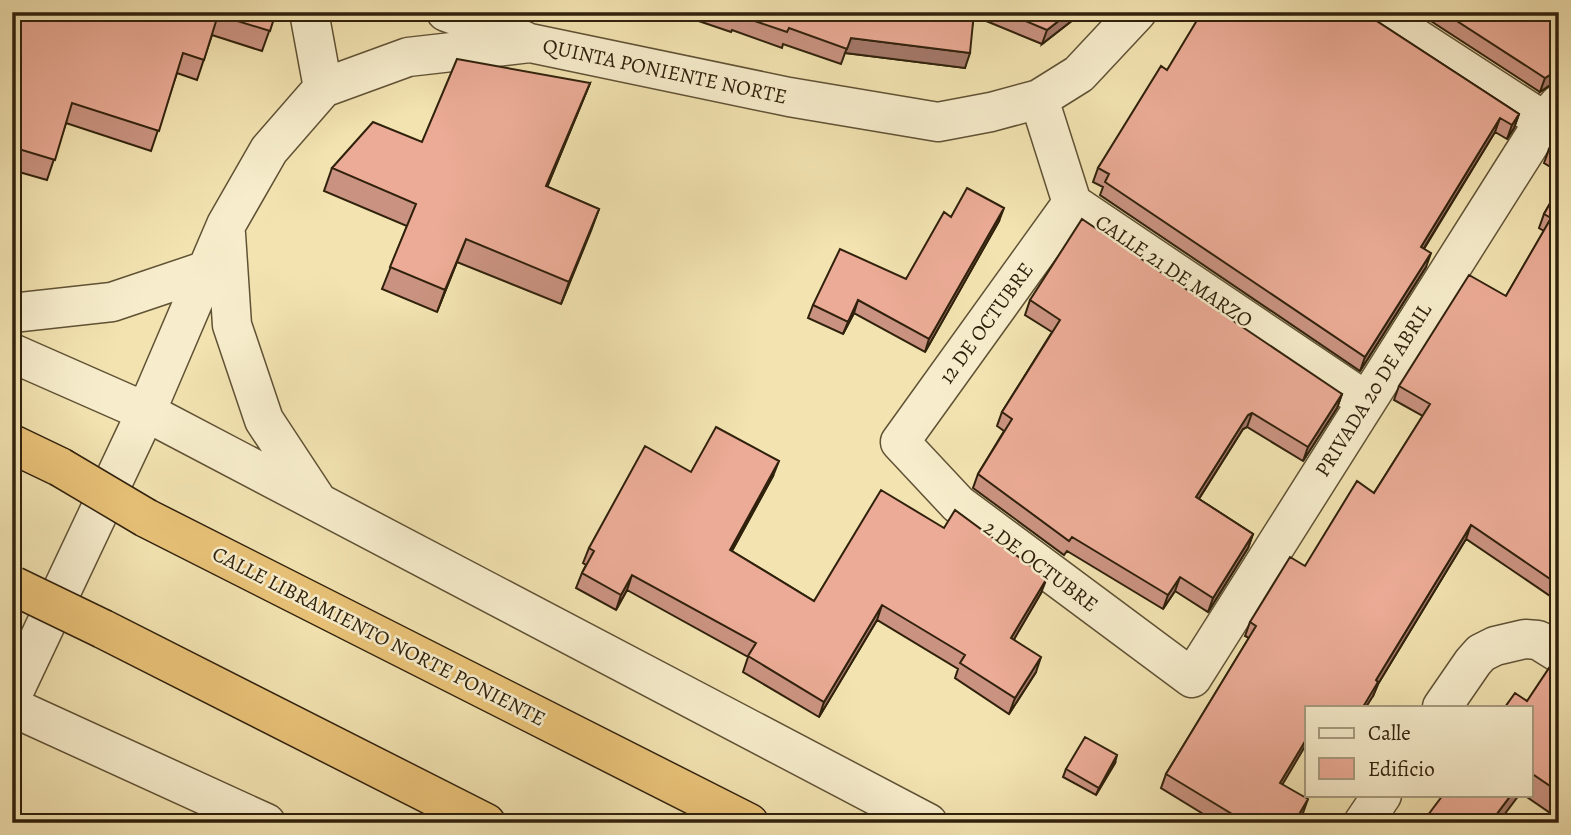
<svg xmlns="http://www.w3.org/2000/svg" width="1571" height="835" font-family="Alegreya,serif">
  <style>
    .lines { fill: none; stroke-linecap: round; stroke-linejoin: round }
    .minor-casing { stroke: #605235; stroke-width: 41 }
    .highway-casing { stroke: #30210c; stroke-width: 41 }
    .minor { stroke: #f7edcc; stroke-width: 38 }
    .highway { stroke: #e9c278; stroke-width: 38 }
    .highway-bridge-casing { stroke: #30210c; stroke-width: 41; stroke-linecap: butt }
    .highway-bridge { stroke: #e9c278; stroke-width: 38 }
    .wall { fill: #ca9381; stroke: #30210c; stroke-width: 2 }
    .shaded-wall { fill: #a47869; stroke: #30210c; stroke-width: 2 }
    .building { fill: #ebab96; stroke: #30210c; stroke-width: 2 }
    .labels { text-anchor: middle; stroke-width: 5; stroke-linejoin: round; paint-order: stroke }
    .street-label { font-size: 21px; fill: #30210c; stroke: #f7edcc }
  </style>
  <rect width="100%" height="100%" fill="#f2e3b1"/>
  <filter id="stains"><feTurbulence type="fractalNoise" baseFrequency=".00286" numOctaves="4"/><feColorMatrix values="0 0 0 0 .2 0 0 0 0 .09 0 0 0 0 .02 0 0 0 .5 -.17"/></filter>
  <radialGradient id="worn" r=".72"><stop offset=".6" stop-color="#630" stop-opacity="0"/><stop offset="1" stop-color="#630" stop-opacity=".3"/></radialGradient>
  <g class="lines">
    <defs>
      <path id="minor" d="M309,12L323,88
        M446,12L523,40
        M1376,12L1544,121
        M1039,99L1072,203L1366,401
        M1072,203L900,442L958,504L1192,678L1544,121L1559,104
        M226,234L232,325L264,420L316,499
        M12,313L112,302L207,270
        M12,353L146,412L928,823
        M12,696L146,412L226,225L269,150L323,88L408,57L530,43L789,97L938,122L991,112L1039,99L1079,74L1137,12
        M12,707L266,823
        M1442,707L1473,662L1481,653L1495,646L1525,639L1538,640L1559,653
        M1363,823L1382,795"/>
      <path id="highway" d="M12,444L60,467
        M146,518L749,823
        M103,629L486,823"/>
    </defs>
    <use href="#minor" class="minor-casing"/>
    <use href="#highway" class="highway-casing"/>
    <use href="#minor" class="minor"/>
    <use href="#highway" class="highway"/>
    <defs>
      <path id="highway-bridge" d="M60,467L146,518
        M14,586L103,629"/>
    </defs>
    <use href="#highway-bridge" class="highway-bridge-casing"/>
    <use href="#highway-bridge" class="highway-bridge"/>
  </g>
  <path class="wall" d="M12,12H276L262,51L212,35L197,80L177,73L151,151L66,123L47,180L12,170Z
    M672,12H1077L1074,19L1042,44L974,16L965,68L845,53L841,64L783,44L782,48L732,30L731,32Z
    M1417,12H1559L1553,83L1540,92Z
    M1369,16L1519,114L1514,128L1507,139L1495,132L1424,249L1426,267L1360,371L1100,195L1103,187L1093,182L1098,168L1167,70Z
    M590,83L547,187L599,209L561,304L457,262L437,312L382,289L407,226L324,191L332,168L422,142Z
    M1559,133V172L1544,163L1549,149Z
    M1559,188V602L1466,539L1378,684L1373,696L1307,707L1282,784L1303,813L1297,823H1218L1161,788L1166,774L1249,638L1245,636L1250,622L1305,566L1374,493L1423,416L1394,400L1399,386L1506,296L1544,231L1539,228L1544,214Z
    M951,217L999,221L925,352L854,313L843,334L808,318L813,305L906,279Z
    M1030,300L1342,394L1337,408L1303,461L1247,427L1243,429L1199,499L1253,534L1248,548L1208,612L1175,591L1163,609L1067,551L1064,555L973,488L978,474L1004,431L997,426L1002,412L1052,332L1025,315Z
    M691,472L773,476L732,551L814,601L1041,593L1014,639L1036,672L1009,714L955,678L958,669L877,620L819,717L743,672L748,657L627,590L616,610L576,588L582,573L586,565L583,563L589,548Z
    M1559,675V819L1524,795H1531V707L1527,701Z
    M1115,763L1096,795L1063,777L1066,769Z"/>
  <path class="shaded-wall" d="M1070,12H1077L1074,19L1042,44L1047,30Z
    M851,38L970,53L965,68L845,53Z
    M1559,69V83H1553L1540,92L1545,78Z
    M590,83L581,105L538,209L546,186Z
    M1519,114L1514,128L1507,139L1512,125Z
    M1500,118L1495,132L1416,261L1421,247Z
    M1004,208L999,221L925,352L929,339Z
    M599,209L591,231L561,304L569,282Z
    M466,239L457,262L437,312L445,290Z
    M1431,253L1426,267L1360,371L1365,357Z
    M858,300L854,313L843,334L848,322Z
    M1342,394L1337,408L1303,461L1308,447Z
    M1252,413L1247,427L1243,429L1191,511L1196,497L1248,415Z
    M779,461L773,476L724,565L730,550Z
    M1471,525L1466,539L1378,684L1373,696L1366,707H1363L1376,680Z
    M1253,534L1248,548L1208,612L1213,598Z
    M632,575L627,590L616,610L621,595Z
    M1180,577L1175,591L1163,609L1168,595Z
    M1047,578L1041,593L1006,653L1011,638Z
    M882,605L877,620L819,717L824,702Z
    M1041,657L1036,672L1009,714L1015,698Z
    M1307,738V743L1275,797L1280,783Z
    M1117,755L1115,763L1096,795L1099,788Z
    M1511,795H1519L1498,823H1490Z
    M1308,799L1303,813L1297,823H1294Z"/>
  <path class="building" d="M12,12H276L270,31L218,15L204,60L183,53L159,131L72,103L55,160L12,147Z
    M723,12H974L970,53L851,38L847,49L789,28L787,32L737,15V17Z
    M1004,12H1070L1047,30Z
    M1202,12H1365L1369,16L1519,114L1512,125L1500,118L1421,247L1431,253L1365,357L1105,182L1109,174L1098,168L1161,66L1167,70Z
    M1443,12H1559V69L1545,78Z
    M457,59L590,83L546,186L599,209L569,282L466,239L445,290L390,267L416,204L332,168L373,122L422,142Z
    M1559,133V155L1549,149Z
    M967,188L1004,208L929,339L858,300L848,322L813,305L840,249L906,279L944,212L951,217Z
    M1559,188V585L1471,525L1376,680L1378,682L1363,707H1307V738L1280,783L1308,799L1294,823H1247L1166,774L1256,626L1250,622L1290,557L1305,566L1357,481L1374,493L1430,404L1399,386L1469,275L1506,296L1551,218L1544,214Z
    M1082,219L1342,394L1308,447L1252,413L1248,415L1196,497L1253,534L1213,598L1180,577L1168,595L1072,537L1069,541L978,474L1012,419L1002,412L1060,320L1030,300Z
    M716,427L779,461L730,550L814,601L881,490L944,528L955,510L1047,578L1011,638L1041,657L1015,698L960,663L965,655L882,605L824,702L748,656L756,643L632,575L621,595L582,573L594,551L589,548L645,446L691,472Z
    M1549,668L1559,675V792L1531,773V707H1505L1515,693L1527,701Z
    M1085,737L1117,755L1099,788L1066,769Z
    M1443,795H1511L1490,823H1422Z"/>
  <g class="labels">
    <g class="street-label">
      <text transform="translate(665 71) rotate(12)" y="7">QUINTA PONIENTE NORTE</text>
      <text transform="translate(1174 271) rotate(34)" y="7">CALLE 21 DE MARZO</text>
      <text transform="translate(986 323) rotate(-54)" y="7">12 DE OCTUBRE</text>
      <text transform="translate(1373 390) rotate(-58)" y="7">PRIVADA 20 DE ABRIL</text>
      <text transform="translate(1041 566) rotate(37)" y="7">2 DE OCTUBRE</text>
      <text transform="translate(379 636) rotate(27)" y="7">CALLE LIBRAMIENTO NORTE PONIENTE</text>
    </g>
  </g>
  <rect width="1571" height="835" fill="none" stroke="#f2e3b1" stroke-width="42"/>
  <rect x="14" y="14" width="1543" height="807" fill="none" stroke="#30210c" stroke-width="3.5"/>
  <rect x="21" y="21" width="1529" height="793" fill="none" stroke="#30210c" stroke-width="2"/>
  <rect x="1305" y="706" width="228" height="91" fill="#f7edcc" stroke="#a79b7f" stroke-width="2"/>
  <rect x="1319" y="728" width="35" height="10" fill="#f7edcc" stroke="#a79b7f" stroke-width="2"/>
  <text x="1368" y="740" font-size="21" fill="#30210c">Calle</text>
  <rect x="1319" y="758" width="35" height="21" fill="#ebab96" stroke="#a79b7f" stroke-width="2"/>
  <text x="1368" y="776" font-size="21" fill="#30210c">Edificio</text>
  <rect width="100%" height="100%" filter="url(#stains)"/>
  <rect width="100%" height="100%" fill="url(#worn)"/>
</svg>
